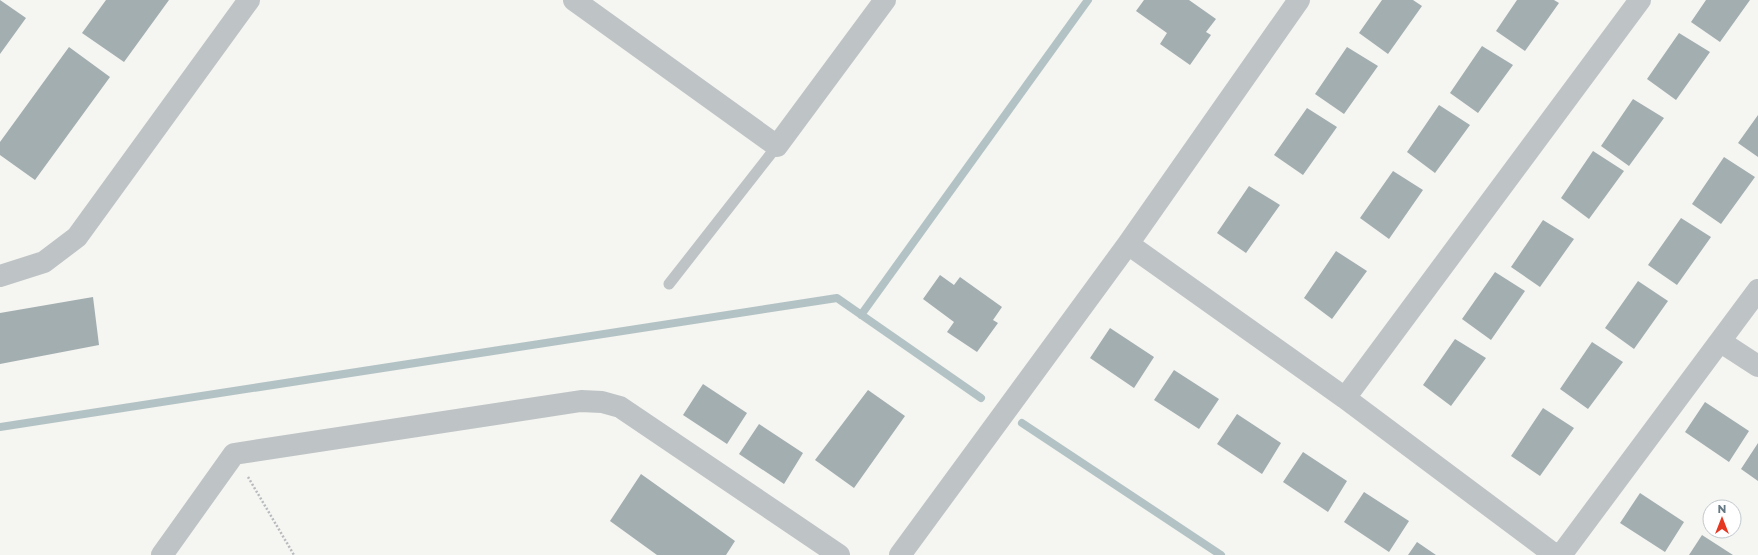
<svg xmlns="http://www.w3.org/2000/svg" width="1758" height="555" font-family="Montserrat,sans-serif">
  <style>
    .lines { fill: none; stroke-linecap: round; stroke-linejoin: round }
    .stream { stroke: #b3c3c5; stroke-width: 8 }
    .building { fill: #a3aeb1 }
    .path { stroke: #b8bbbd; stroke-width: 2.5; stroke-dasharray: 2 2; stroke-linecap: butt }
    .service { stroke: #bec3c6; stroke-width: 11 }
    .minor { stroke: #bec3c6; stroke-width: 22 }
  </style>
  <rect width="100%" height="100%" fill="#f5f5f1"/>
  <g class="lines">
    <path class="stream" d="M861,315L1088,0
      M1022,423L1221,555
      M0,427L837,298L981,398"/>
  </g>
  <path class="building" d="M0,0L26,18L0,54Z
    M106,0H169L124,62L82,33Z
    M1144,0H1189L1216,19L1206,32L1211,35L1190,65L1160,44L1167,33L1136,11Z
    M1382,0H1413L1422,6L1388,54L1359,33Z
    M1517,0H1554L1559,3L1525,51L1496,31Z
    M1706,0H1750L1720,42L1691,22Z
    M1679,33L1710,52L1676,100L1647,79Z
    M1482,46L1513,65L1478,113L1450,93Z
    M69,47L110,77L35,180L0,155V142Z
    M1347,47L1378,66L1344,114L1315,94Z
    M1633,99L1664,118L1629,166L1601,146Z
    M1439,105L1470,125L1435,173L1407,152Z
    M1307,108L1337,127L1303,175L1274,155Z
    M1758,115V157L1738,143Z
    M1593,151L1624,171L1589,219L1561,198Z
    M1724,157L1755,177L1721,224L1692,204Z
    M1393,171L1423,190L1389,239L1360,218Z
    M1249,186L1280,205L1246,253L1217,233Z
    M1681,218L1711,237L1677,285L1648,265Z
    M1543,220L1574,239L1540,287L1511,267Z
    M1336,251L1367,271L1332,319L1304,298Z
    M1495,272L1525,291L1491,340L1462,319Z
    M940,275L954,285L960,277L1002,307L993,320L998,323L977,352L947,332L954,322L923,299Z
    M1638,281L1668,301L1634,349L1605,328Z
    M93,297L99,345L0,364V313Z
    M1110,328L1154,357L1134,388L1090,358Z
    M1455,339L1486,358L1451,406L1423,385Z
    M1592,342L1623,362L1588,409L1560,389Z
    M1174,370L1219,399L1199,429L1154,400Z
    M703,384L747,413L727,444L683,415Z
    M868,390L905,416L854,488L815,460Z
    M1705,402L1749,431L1729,462L1685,432Z
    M1543,408L1574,428L1540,476L1511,456Z
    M1237,414L1281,443L1262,474L1217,444Z
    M759,424L803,453L784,484L739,454Z
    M1758,443V481L1741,469Z
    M1303,452L1347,481L1328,512L1283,482Z
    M641,474L735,541L726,555H657L610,521Z
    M1364,492L1409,521L1389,552L1344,522Z
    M1640,493L1684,522L1665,552L1620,523Z
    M1702,535L1733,555H1689Z
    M1417,542L1436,555H1408Z"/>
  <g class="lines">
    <path class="path" d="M248,477L294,555"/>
    <path class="service" d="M669,284L777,146"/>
    <path class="minor" d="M574,0L777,146L885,0
      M1128,244L1345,398L1555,555
      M0,276L44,262L77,237L249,0
      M1721,342L1758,366
      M1345,398L1640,0
      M162,555L234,454L581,401L602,402L620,407L839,555
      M900,555L1128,244L1299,0
      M1561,555L1758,290"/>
  </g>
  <g transform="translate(1722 519)"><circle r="19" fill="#ffffff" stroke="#c1c9cd"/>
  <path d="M0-3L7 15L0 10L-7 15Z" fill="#e63721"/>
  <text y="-6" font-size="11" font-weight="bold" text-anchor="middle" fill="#647983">N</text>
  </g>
</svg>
